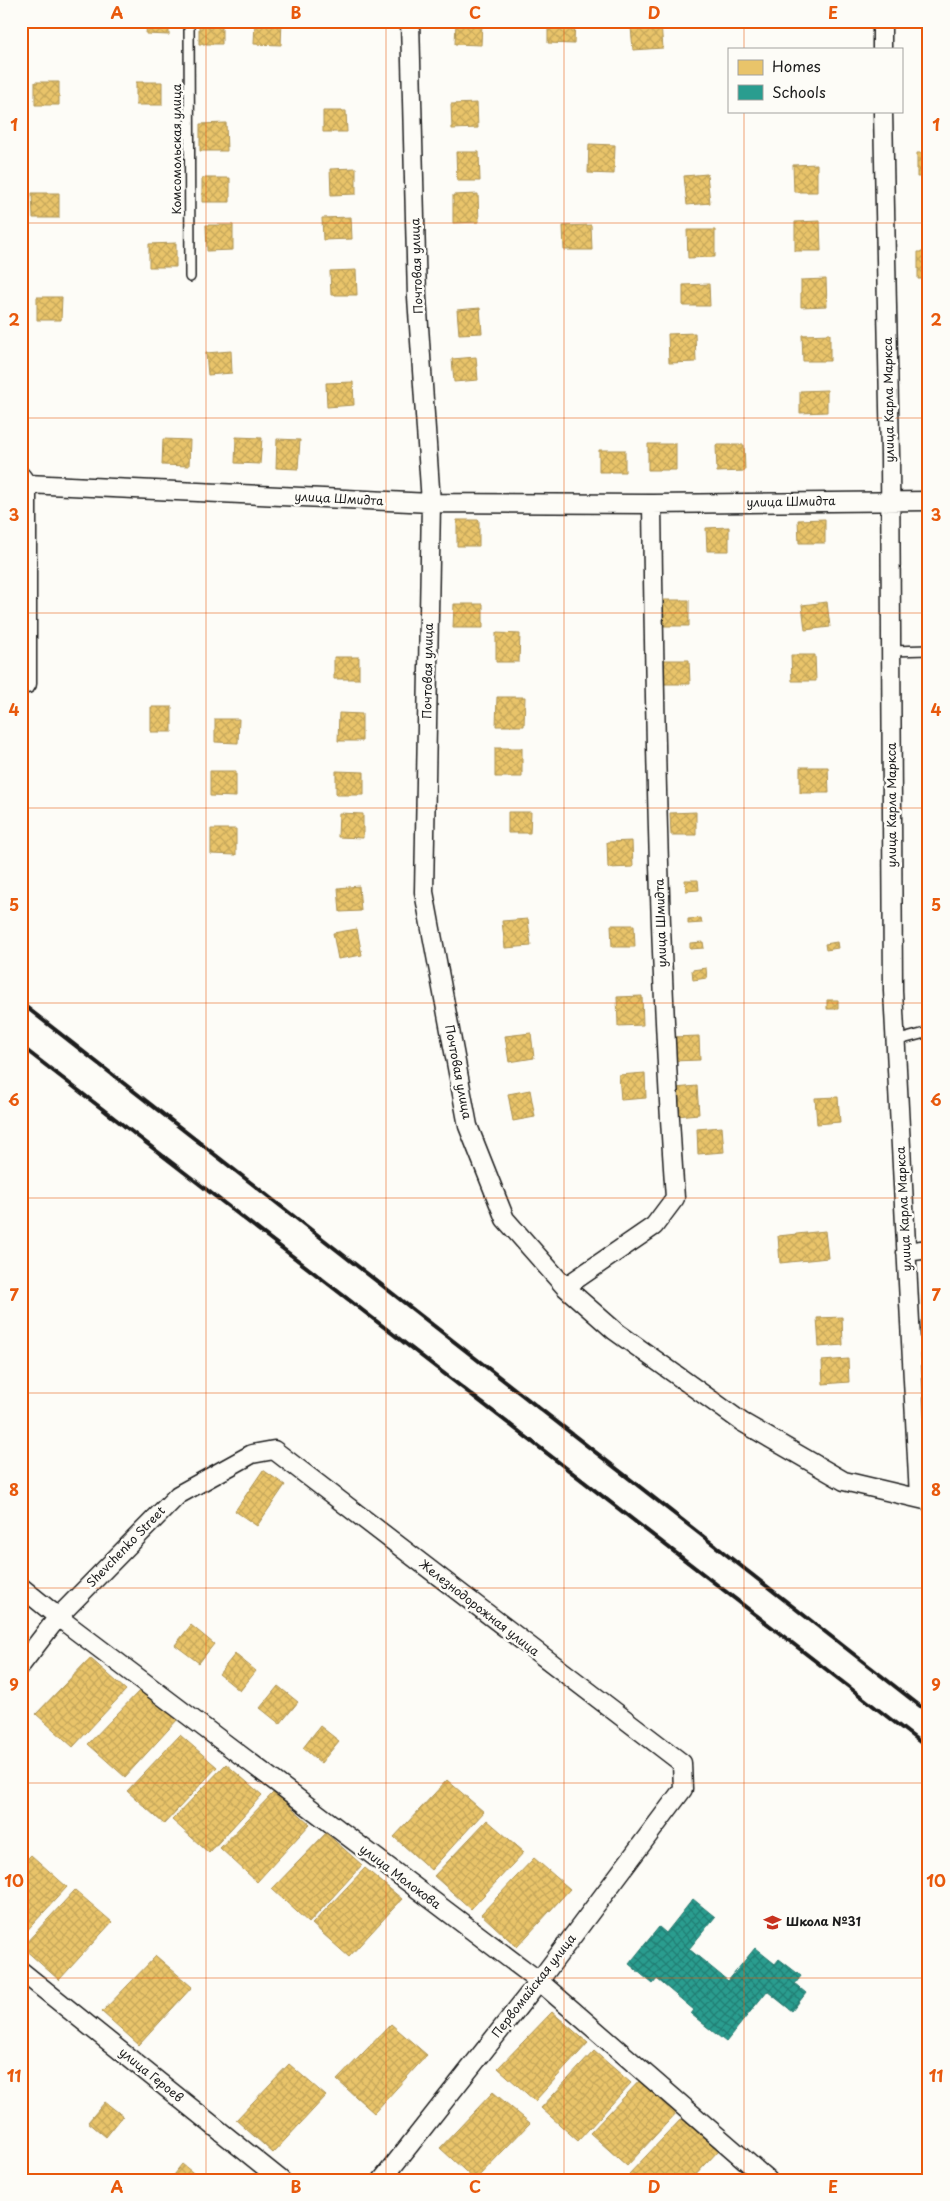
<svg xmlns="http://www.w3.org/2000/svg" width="950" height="2201" font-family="'Playpen Sans',sans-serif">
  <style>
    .homes { fill: url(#homes-cross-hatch); stroke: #ac9253 }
    .schools { fill: url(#schools-cross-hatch); stroke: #26766c }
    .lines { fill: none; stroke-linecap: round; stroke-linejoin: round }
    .lane-casing { stroke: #1c1c1c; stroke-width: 12 }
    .street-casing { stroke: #1c1c1c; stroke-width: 21 }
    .lane { stroke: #fdfcf7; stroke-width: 9 }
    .street { stroke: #fdfcf7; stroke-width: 18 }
    .rail { stroke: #1c1c1c; stroke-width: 4 }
    .grid { fill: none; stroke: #e8590c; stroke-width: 1; stroke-opacity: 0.55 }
    .labels { text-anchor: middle; stroke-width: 5; stroke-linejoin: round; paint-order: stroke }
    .street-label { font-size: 12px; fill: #1c1c1c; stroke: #fdfcf7 }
    .poi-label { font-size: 12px; font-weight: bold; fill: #1c1c1c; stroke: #fdfcf7; text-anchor: start }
    .neatline { fill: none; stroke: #e8590c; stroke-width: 2 }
    .grid-label { font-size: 16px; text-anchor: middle; font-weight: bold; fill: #e8590c }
  </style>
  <defs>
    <pattern id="homes-cross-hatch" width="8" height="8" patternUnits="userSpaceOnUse" patternTransform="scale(1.25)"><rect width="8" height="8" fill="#e9c46a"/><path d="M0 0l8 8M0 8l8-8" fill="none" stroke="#c7a85b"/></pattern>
    <pattern id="schools-cross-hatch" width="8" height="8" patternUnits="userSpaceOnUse" patternTransform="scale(1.25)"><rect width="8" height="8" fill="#2a9d8f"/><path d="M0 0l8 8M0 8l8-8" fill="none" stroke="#237f74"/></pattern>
  </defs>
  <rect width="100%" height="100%" fill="#fdfcf7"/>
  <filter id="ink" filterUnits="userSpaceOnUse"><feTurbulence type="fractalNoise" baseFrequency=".02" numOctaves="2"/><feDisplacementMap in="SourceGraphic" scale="10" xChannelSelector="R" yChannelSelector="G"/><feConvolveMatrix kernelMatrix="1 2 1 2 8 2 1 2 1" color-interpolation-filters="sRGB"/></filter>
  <g filter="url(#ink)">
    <path class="homes" d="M147,21H169V35L146,34Z
      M199,21H222V44H199Z
      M255,21H282L281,45L254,44Z
      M548,21H575L574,44L548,43Z
      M456,22L482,23L481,45L455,44Z
      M661,24L663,48L633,50L631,27Z
      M35,82H59V105H35Z
      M136,82H162V105H136Z
      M477,103L478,128L452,129L451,104Z
      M323,111H346L347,132H323Z
      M226,123L227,151H200V124Z
      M589,144L615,145L614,174L588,173Z
      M456,152H479L480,181H457Z
      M917,153H929V176L917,177Z
      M817,164V192H794L793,165Z
      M356,168V194L331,195L330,169Z
      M707,174L710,203L687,205L684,176Z
      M202,178H230V202H202Z
      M32,193H59V218H33Z
      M478,194L479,222L453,223V195Z
      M925,198H929V224H926Z
      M351,217L352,239L323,240L322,218Z
      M820,221L821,251H795V222Z
      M206,225H233V250L207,251Z
      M591,225L592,250H564L563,226Z
      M687,230H715V257L688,258Z
      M176,243V267H149V244Z
      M918,252H929V279H918Z
      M356,270L357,295H331L330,271Z
      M826,279L827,306L801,307V280Z
      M709,284L710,306H683V285Z
      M37,297H62L61,320H37Z
      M480,308L482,333L459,334L457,310Z
      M924,316H929V341H924Z
      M695,333L696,362L669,363L668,334Z
      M830,334V361H803L802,335Z
      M231,351L232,373L208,375L206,353Z
      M476,357L478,380L454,382L452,359Z
      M923,377H929V404H924Z
      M353,382L354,405L327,407L326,383Z
      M827,390V412L800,413V391Z
      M236,437L262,438L260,464L235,463Z
      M163,439L190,440L189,466L162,465Z
      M277,439L300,440L298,469L276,468Z
      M648,444H676V470H648Z
      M716,445H744L745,471L717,472Z
      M599,450H625V472H599Z
      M825,519V543H799L798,520Z
      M457,520H479V546H457Z
      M926,526H929V552H926Z
      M729,527V551H707L706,528Z
      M663,600H689V626H664Z
      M827,602L830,627L805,630L802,605Z
      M454,604H483V628H453Z
      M496,633L520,634L519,662H496Z
      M791,655H815L816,681H792Z
      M334,657H359V679H334Z
      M663,660H689L690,684H663Z
      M497,697H525L524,726H496Z
      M151,707H172V732H151Z
      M339,713L362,714V741H338Z
      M215,719H239L238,743L215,742Z
      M495,748H522V777H495Z
      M800,767H828L829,793H800Z
      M210,771H236V797L210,796Z
      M336,771L364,772V795H336Z
      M508,812H531L530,833H508Z
      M696,812V835H671L670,813Z
      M339,813L363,814V838L338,837Z
      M211,829H236V855L211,854Z
      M632,841L633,867L608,868L607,842Z
      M685,880H698L699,890L686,891Z
      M359,886L361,911L340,912L338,888Z
      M701,918L702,923L688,924V919Z
      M528,919L531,946L505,948L502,921Z
      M611,925H634L635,947H612Z
      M357,929L362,955L338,959L333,933Z
      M703,942L704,948L690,949V943Z
      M837,942L838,948L826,950L825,944Z
      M706,968L707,978L693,980L692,970Z
      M642,996L643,1025L618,1026L617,997Z
      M827,1000H838V1009H827Z
      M531,1033L534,1058L509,1062L505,1036Z
      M699,1036L700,1060L672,1061L671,1037Z
      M645,1073L646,1098L621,1100L619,1075Z
      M697,1086L699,1114L676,1116L675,1088Z
      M530,1090L535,1117L513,1121L508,1094Z
      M838,1097L840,1122L817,1124L815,1098Z
      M722,1127L724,1152L698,1154L697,1129Z
      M825,1231L828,1258L780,1263L778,1236Z
      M842,1317L843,1345L819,1347L817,1318Z
      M848,1359L849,1382L823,1384L822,1361Z
      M263,1470L285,1485L257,1526L235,1511Z
      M191,1625L214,1644L199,1663L175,1645Z
      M235,1654L256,1671L240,1691L219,1674Z
      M90,1658L126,1690L73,1747L36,1714Z
      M278,1686L298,1702L280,1724L260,1708Z
      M142,1688L178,1719L125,1777L88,1744Z
      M320,1726L339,1741L321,1763L303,1748Z
      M180,1735L217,1767L164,1824L127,1791Z
      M226,1764L262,1795L209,1853L172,1820Z
      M447,1780L484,1812L431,1870L394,1837Z
      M274,1792L310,1824L257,1882L220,1848Z
      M487,1820L524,1852L471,1909L434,1876Z
      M326,1833L362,1865L309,1923L272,1889Z
      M31,1855L67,1887L21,1937V1865Z
      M534,1858L570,1889L517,1947L481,1914Z
      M365,1868L402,1899L349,1957L312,1924Z
      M75,1890L112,1922L59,1980L22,1947Z
      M156,1956L192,1987L139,2045L102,2012Z
      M552,2012L588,2043L535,2101L498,2068Z
      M391,2024L427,2055L374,2113L337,2080Z
      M594,2051L631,2083L578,2141L541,2108Z
      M289,2064L326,2096L273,2153L236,2120Z
      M643,2077L680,2109L627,2166L590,2133Z
      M493,2092L530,2123L475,2180L440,2148Z
      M105,2102L123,2116L106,2137L88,2122Z
      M682,2118L719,2150L691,2180H635L629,2174Z
      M182,2164L202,2180H169Z"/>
    <path class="schools" d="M693,1899L715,1917L689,1949L728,1981L755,1948L775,1964L779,1959L801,1976L795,1984L806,1993L792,2011L767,1991L726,2042L691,2014L694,2010L657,1979L653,1984L629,1964L659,1927L666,1933Z"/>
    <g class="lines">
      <defs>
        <path id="lane" d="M189,21L190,277
          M891,651L929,650
          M895,1041L929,1032"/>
        <path id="street" d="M410,21L417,297L431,503L424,892L468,1126L505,1219L565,1287L615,1331L742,1422L844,1481L929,1501
          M882,21V49
          M883,111L890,455L893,991L919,1497
          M21,476L27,484V684
          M27,484L431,503L652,504L929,501
          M906,1252L929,1249
          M565,1287L654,1226L675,1198C659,967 655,736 652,504
          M21,1587L58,1617L539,1981L768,2180
          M21,1665L58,1617L178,1495L252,1454L274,1450L682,1763L683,1789L539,1981L382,2180
          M21,1971L281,2180"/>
      </defs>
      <use href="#lane" class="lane-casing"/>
      <use href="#street" class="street-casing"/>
      <use href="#lane" class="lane"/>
      <use href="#street" class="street"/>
      <path class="rail" d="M21,1003L929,1713
        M21,1046L929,1749"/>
    </g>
  </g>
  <path class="grid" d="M206,21V2180M386,21V2180M564,21V2180M744,21V49M744,111V2180M21,223H929M21,418H929M21,613H929M21,808H929M21,1003H929M21,1198H929M21,1393H929M21,1588H929M21,1783H929M21,1978H929"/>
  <defs>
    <symbol id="school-bare" viewBox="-9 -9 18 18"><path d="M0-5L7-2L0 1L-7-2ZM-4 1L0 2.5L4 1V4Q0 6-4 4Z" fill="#c8321e" stroke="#fdfcf7" stroke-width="2.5" paint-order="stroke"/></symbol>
  </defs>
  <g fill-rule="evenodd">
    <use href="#school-bare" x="760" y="1910" width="25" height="25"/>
  </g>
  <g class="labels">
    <g class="street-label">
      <text transform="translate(177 149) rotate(-90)" y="4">Комсомольская улица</text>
      <text transform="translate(417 266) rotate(-92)" y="4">Почтовая улица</text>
      <text transform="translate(889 400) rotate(-91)" y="4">улица Карла Маркса</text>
      <text transform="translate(339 499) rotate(3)" y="4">улица Шмидта</text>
      <text transform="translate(791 502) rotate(-1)" y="4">улица Шмидта</text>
      <text transform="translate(428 671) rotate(-89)" y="4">Почтовая улица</text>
      <text transform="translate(892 805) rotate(-90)" y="4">улица Карла Маркса</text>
      <text transform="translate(661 923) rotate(-92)" y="4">улица Шмидта</text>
      <text transform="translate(458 1072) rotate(79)" y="4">Почтовая улица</text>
      <text transform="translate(904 1209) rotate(-93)" y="4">улица Карла Маркса</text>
      <text transform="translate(126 1547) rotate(-46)" y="4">Shevchenko Street</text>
      <text transform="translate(479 1608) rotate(38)" y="4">Железнодорожная улица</text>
      <text transform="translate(400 1877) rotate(37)" y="4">улица Молокова</text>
      <text transform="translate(534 1986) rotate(-52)" y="4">Первомайская улица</text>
      <text transform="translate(151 2075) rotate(39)" y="4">улица Героев</text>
    </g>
    <g class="poi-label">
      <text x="786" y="1926">Школа №31</text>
    </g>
  </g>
  <rect width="950" height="2201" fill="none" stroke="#fdfcf7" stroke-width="55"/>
  <rect x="728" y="48" width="175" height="65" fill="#fdfcf7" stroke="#a3a29f"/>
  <rect x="738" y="60" width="25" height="15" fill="#e9c46a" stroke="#a3a29f"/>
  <text x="772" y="72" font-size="15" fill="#1c1c1c">Homes</text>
  <rect x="738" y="85" width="25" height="15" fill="#2a9d8f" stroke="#a3a29f"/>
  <text x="772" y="98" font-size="15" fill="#1c1c1c">Schools</text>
  <rect x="28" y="28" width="894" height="2146" class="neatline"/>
  <g class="grid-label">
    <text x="117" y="19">A</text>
    <text x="296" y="19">B</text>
    <text x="475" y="19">C</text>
    <text x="654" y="19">D</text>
    <text x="833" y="19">E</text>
    <text x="14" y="131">1</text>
    <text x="936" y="131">1</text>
    <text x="14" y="326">2</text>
    <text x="936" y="326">2</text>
    <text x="14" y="521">3</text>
    <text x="936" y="521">3</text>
    <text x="14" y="716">4</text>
    <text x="936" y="716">4</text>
    <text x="14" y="911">5</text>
    <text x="936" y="911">5</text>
    <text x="14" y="1106">6</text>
    <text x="936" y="1106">6</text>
    <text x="14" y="1301">7</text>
    <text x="936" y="1301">7</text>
    <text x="14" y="1496">8</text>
    <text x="936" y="1496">8</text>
    <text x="14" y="1691">9</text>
    <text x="936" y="1691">9</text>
    <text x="14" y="1887">10</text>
    <text x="936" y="1887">10</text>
    <text x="14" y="2082">11</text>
    <text x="936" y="2082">11</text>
    <text x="117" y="2193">A</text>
    <text x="296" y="2193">B</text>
    <text x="475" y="2193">C</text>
    <text x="654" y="2193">D</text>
    <text x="833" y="2193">E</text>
  </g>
</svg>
